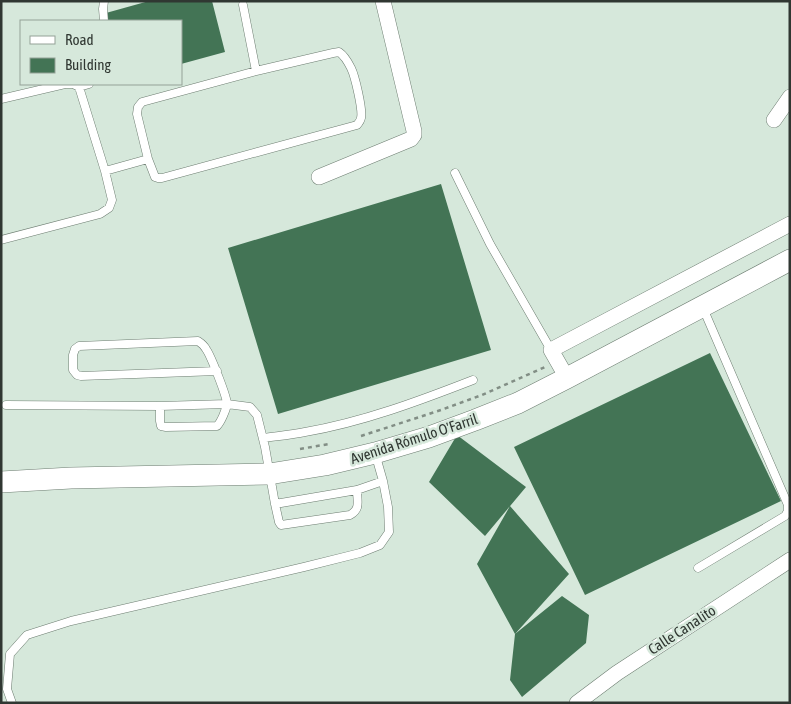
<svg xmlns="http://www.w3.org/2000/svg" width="791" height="704" font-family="'Asap Condensed',sans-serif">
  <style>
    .building { fill: #437455 }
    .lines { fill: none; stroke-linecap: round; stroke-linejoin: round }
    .lane-casing { stroke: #6d7d71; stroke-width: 9 }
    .street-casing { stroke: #6d7d71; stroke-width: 16 }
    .secondary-casing { stroke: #6d7d71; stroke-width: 22 }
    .path { stroke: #828e85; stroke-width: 2.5; stroke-dasharray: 4 4; stroke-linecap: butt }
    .lane { stroke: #fff; stroke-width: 8 }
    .street { stroke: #fff; stroke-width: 15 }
    .secondary { stroke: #fff; stroke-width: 21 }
    .labels { text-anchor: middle; stroke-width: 5; stroke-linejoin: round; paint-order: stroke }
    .street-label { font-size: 15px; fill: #303732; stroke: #d6e8db }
  </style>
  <rect width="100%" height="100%" fill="#d6e8db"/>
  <path class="building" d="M149,1H212L225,52L181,64V21H108L106,13Z
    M441,184L491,350L278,414L228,248Z
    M710,353L781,501L585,595L514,447Z
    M457,435L526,487L485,536L429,482Z
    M510,506L569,574L515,634L477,564Z
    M562,596L589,615L586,643L522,697L510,680L515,634Z"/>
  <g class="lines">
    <defs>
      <path id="lane" d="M104,1L103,9L104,21
        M243,5L256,71
        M339,52C345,56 348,62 351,68C355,76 363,110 361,118C360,122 359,122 357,125L162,178H158L155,177L148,159L137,114L138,107L142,102L256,71L333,53Z
        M79,87L89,84
        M1,99L65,84
        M105,171L148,159
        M455,173L490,244L551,350
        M1,240L100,214L109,208L112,200L105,171L79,87L73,84H68
        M6,405L160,406L227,404L250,407L257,415L265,447L275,504L279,522L281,525L350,515C361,509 357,501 357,490
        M160,406V421L161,426L166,427L217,426C221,422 226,410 227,404C227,397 211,356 206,349C204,345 201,343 198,341L79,346L75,349L73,355V370L77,375L81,376L217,371
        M263,438C277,436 291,435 305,432C363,422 419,401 473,380
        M275,504L357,490L383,481
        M698,568L785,516L788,511V505L703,308
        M12,703L7,689L10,654L27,635L71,621L304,567L360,553L380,545L389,532L388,507L383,481L375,453"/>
      <path id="street" d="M774,120L790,97
        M319,177L411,139L414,135V131L383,1
        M567,378L551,350L790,224
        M577,703L617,673L790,560"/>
      <path id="secondary" d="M1,482L71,478L269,474L325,465L375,453L429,437L475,420L518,403L567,378L790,260"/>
    </defs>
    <use href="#lane" class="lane-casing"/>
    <use href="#street" class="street-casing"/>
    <use href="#secondary" class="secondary-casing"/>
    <path class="path" d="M361,436L441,410L482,395L545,367
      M300,449L329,444"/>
    <use href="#lane" class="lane"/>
    <use href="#street" class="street"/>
    <use href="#secondary" class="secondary"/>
  </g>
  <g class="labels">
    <g class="street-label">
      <text transform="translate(414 439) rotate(-18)" y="5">Avenida Rómulo O'Farril</text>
      <text transform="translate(682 630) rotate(-33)" y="5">Calle Canalito</text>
    </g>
  </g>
  <rect width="791" height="704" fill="none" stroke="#303732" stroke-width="5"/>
  <rect x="20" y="20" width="162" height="65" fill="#d6e8db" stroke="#94a197"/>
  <rect x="30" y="36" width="25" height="8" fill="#ffffff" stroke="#94a197"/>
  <text x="65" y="45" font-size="15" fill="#303732">Road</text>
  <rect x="30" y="58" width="25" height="15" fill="#437455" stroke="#94a197"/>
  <text x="65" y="70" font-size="15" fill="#303732">Building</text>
</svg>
